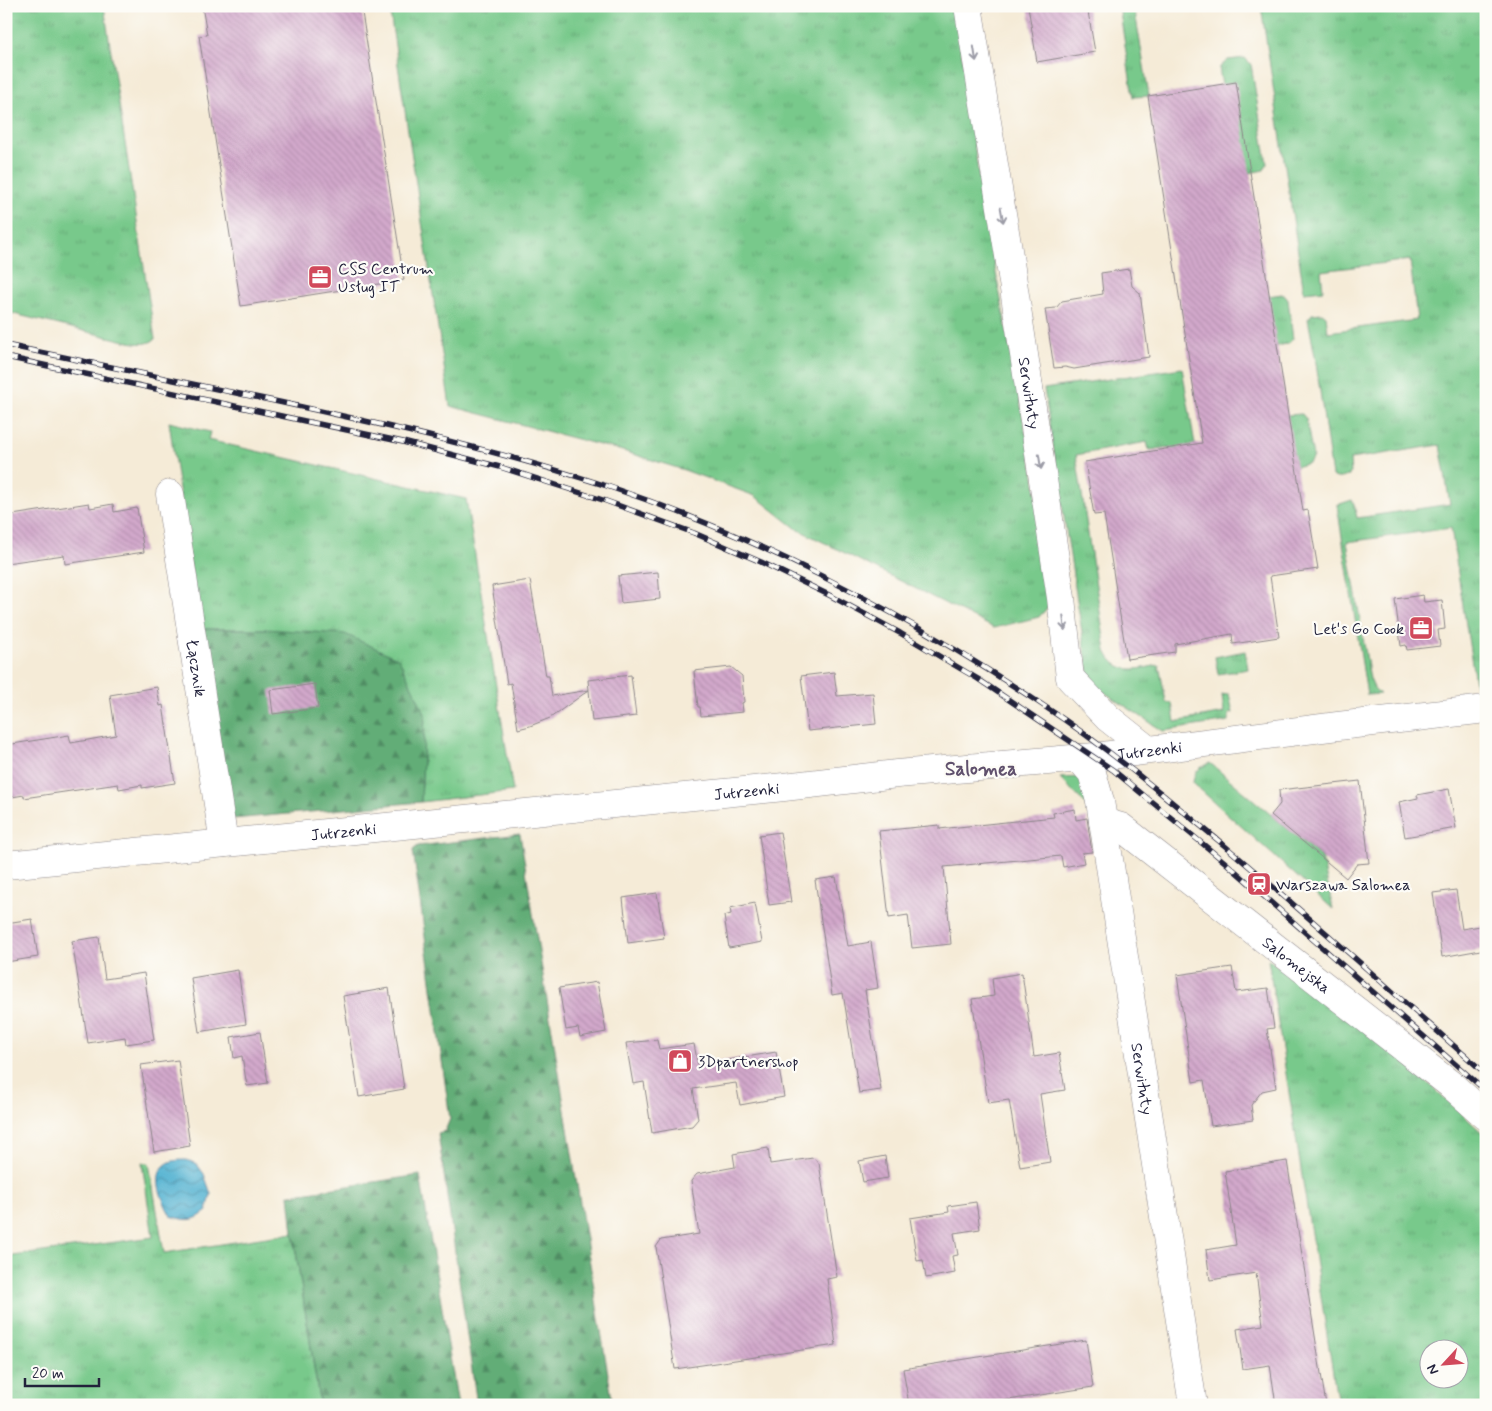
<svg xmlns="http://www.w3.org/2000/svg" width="1492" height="1411" font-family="Mynerve,sans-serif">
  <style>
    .grass { fill: url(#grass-tufts); stroke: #4d7663; fill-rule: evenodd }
    .forest { fill: url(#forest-firs); stroke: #426859 }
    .water { fill: url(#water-waves); stroke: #3b6a86 }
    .building { fill: url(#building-back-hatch) }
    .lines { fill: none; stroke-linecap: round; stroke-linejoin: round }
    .minor-casing { stroke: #8c8689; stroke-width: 29 }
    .minor { stroke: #fff; stroke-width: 28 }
    .rail-casing { stroke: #22223b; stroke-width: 5.5 }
    .rail { stroke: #fdfcf7; stroke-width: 4; stroke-dasharray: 11; stroke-linecap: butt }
    .oneway { stroke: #9c9ca7 }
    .labels { text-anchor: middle; stroke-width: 4.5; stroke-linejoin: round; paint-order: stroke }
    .poi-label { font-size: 16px; fill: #22223b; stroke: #fdfcf7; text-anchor: start }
    .street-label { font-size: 16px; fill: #22223b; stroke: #fdfcf7 }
    .quarter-label { font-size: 19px; font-weight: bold; fill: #60516d; stroke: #fdfcf7 }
  </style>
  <defs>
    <pattern id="grass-tufts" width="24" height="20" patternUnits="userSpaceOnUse" patternTransform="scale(1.25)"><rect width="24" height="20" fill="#78c98b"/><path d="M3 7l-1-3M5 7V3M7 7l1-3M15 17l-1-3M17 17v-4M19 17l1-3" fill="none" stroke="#68ac79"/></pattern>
    <pattern id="forest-firs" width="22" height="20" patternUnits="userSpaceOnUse" patternTransform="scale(1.25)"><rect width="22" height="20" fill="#62ad77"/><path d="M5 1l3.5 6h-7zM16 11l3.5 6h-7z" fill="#508c63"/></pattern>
    <pattern id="water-waves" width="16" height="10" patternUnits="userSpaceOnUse" patternTransform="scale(1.25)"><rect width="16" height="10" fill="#54b3d2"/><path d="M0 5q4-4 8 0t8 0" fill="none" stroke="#4591ac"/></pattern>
    <pattern id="building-back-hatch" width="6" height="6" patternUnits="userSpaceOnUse" patternTransform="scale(1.25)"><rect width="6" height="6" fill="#d2a8cb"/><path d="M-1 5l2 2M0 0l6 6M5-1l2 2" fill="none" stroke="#b490af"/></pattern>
  </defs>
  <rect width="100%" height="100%" fill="#fdfcf7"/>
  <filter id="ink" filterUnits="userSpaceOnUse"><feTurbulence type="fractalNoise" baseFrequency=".02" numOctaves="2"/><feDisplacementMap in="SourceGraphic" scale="10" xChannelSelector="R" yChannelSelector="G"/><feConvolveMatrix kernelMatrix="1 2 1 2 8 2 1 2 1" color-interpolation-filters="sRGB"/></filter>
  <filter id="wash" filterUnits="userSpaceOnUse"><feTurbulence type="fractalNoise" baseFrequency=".0096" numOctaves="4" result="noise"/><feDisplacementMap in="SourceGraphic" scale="20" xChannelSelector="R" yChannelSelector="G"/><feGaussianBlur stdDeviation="1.12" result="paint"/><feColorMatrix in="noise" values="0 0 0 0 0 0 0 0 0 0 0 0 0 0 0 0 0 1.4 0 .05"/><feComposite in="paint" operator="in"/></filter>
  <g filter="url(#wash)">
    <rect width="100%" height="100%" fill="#f5ebd7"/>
    <path class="grass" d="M6,6H104L155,339C148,345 139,344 129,342L6,312Z
      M389,6H955L981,193L1034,476L1050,605L1039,617L994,628L797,529L755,496L684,470L623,451L450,406Z
      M1119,6H1134L1149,96L1133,97Z
      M1261,6H1486V694L1477,696L1451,528L1347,542L1370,679L1374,688L1380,694L1367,695L1337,505L1352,500L1354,504L1357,518L1450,504L1440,445L1350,459L1351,473C1346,478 1338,480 1332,476L1315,356L1308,319L1312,314L1322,313L1326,316L1328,332L1417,320L1410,260L1321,271L1323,290L1304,292Z
      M1245,58L1251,64L1267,164L1264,170L1249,173L1222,85L1219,68L1228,60Z
      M1282,294L1286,297L1288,300L1293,339L1287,344L1276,346L1268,296Z
      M1182,368L1199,468L1173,472L1169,447L1149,450L1147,442L1076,455L1106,651C1118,676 1138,669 1159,665L1166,702L1172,703L1175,722L1224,713L1222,695L1229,694L1233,713L1229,714V721L1163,731L1090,683L1044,389Z
      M1302,414L1306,419L1313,457L1309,463L1295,467L1287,415Z
      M169,422L210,432L208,440L466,499L513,791L421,802L425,714L265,629H200Z
      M1245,651L1248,669L1218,674L1215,657Z
      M1210,763L1322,858L1333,909L1193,783C1194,771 1199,768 1210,763Z
      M1083,777L1097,816L1060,778Z
      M1268,959L1380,1039L1486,1136V1405H1338ZM1430,1348H1460V1378H1430Z
      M142,1163H149L164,1253L293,1233L320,1405H6V1257L153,1237Z"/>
    <path class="forest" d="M200,629H265L345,634L399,659L425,714L421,802L233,819Z
      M520,834L613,1405H477L438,1133L445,1131L450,1119L413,850L418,846Z
      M420,1175L458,1405H320L293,1233L289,1195Z"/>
    <path class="water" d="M186,1160L196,1163L204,1174L211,1194L207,1211C193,1222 188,1221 171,1216C163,1202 148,1172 170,1162C174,1160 182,1160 186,1160Z"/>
    <g id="blocks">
      <path class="building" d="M202,6H361L404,280L241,306L199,36L207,35Z
        M1028,6H1087L1095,52L1037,62Z
        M1236,82L1303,511L1308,510L1318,569L1270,576L1279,637L1233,644L1232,634L1175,644V652L1127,659L1104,514L1094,515L1085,462L1202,443L1148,96Z
        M1129,269L1132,286L1140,293L1149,357L1074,369L1065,367L1054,368L1045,309L1056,308L1062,301L1103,294L1101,273Z
        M89,503L90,508L113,504L114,512L137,508L144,552L65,564L64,555L6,563V516Z
        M658,572L660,599L621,603L618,576Z
        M530,580L546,676H549L552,696L589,690L550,718L530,726L518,729L511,683L507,684L492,586Z
        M1423,595L1424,602L1442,600L1445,629L1438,630L1440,646L1407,650L1406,645L1401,646L1395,599Z
        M731,667L742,676L744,702L742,703L743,712L701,716L700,707H698L694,671Z
        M834,672L837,696L873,693L876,724L808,731L801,676Z
        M631,675L636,716L592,721L588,680Z
        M315,684L318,708L273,714L270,690Z
        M157,687L160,706L163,705L175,783L142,788V785L119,789L118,784L24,798V795L6,798V745L69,735L71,743L116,735L110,695Z
        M1360,781L1369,863L1357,864L1346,878L1271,815L1280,804L1279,790Z
        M1449,789L1456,828L1405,837L1399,802L1418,798L1417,795Z
        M1075,809L1076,820L1087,818L1092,852L1082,853L1084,863L1063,867L1061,856L944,867L951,944L912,948L908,915L889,918L879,831L939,825V829L1054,817L1053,813Z
        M780,832L791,902L769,905L759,835Z
        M836,877L848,946L871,942L878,988L865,990L881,1090L859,1093L843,993L832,995L815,880Z
        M1456,890L1462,929L1486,925V949L1442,957L1433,893Z
        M657,893L664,938L628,943L623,898Z
        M755,903L762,942L729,948L724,916L731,914L730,908Z
        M32,919L38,957L6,962V923Z
        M99,937L105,979L144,973L154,1040L126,1044L125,1037L88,1043L72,941Z
        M1232,967L1236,992L1268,988L1274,1028L1267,1029L1276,1088L1262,1091L1251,1105L1253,1120L1211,1126L1204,1080L1193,1082L1177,975Z
        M238,970L246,1024L199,1032L191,978Z
        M1022,973L1034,1057L1059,1053L1065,1090L1040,1094L1050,1162L1020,1167L1009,1100L988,1103L972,999L994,996L992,978Z
        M597,982L606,1032L580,1037L578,1028L566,1030L559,988Z
        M389,988L404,1089L359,1097L343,996Z
        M260,1032L268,1083L247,1086L242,1056L234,1058L231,1037Z
        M657,1040L659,1049L694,1044L698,1065L776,1052L784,1097L740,1105L736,1083L693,1089L698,1119L692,1126L652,1133L644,1082L633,1084L626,1043Z
        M178,1060L190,1146L154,1152L141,1065Z
        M768,1148L770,1164L813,1158L819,1163L837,1277L827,1279L836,1345L675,1369L656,1247L661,1240L699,1234L691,1181L697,1174L735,1167L733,1154Z
        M885,1156L888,1178L863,1182L859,1161Z
        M1287,1161L1299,1236L1326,1405H1276L1270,1365L1243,1369L1237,1329L1263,1325L1256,1273L1210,1280L1206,1250L1236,1245L1225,1171Z
        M976,1202L980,1229L954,1233L958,1255L952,1256L955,1273L926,1278L923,1260L917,1261L910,1218L949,1212L948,1206Z
        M1086,1340L1093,1387L975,1405H909L903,1369Z"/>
    </g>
  </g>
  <g filter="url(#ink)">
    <use href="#blocks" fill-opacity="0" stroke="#8c8689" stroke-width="1"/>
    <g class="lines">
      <defs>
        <g id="minor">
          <path id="s1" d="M968,6L1009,256L1061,598L1070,678L1108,718L1147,749"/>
          <path id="s2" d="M170,494L224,843"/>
          <path id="s3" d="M1079,758L1092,773L1100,801L1193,1405"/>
          <path id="s4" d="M1103,822L1121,827L1450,1084L1486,1116"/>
          <path id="s5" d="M6,865L784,787L897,774L1095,757L1338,726L1486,709"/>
        </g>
      </defs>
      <use href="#minor" class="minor-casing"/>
      <use href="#minor" class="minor"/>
      <defs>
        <path id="rail" d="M6,345C97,364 188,383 279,402C390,426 500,451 607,486C762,538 909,616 1044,706C1108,748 1166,797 1225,846C1313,920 1399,998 1486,1074
          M6,357L403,442L500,467L606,501L694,533L761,562L831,596L900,633L978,679L1113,770L1226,863L1486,1091"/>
      </defs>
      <use href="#rail" class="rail-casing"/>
      <use href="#rail" class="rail"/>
    </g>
    <defs><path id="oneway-shaft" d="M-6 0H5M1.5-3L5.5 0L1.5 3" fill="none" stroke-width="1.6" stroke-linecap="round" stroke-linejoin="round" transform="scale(1.25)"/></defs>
    <g class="oneway">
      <use href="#oneway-shaft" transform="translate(975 54) rotate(81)"/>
      <use href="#oneway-shaft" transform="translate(1002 215) rotate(80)"/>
      <use href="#oneway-shaft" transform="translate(1040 462) rotate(81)"/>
      <use href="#oneway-shaft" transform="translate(1064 623) rotate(84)"/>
    </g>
  </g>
  <defs>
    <symbol id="office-square" viewBox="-11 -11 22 22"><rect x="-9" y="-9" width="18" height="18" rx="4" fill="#d1495b" stroke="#fdfcf7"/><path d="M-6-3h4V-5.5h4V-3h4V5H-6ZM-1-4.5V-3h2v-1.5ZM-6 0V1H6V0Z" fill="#fff"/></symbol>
    <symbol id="station-square" viewBox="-11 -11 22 22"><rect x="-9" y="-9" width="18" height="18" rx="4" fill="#d1495b" stroke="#fdfcf7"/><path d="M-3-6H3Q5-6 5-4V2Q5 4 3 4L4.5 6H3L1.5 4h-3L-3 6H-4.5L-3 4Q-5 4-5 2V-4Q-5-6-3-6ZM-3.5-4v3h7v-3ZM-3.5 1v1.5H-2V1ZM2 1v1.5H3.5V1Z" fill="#fff"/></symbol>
    <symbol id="shop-square" viewBox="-11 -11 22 22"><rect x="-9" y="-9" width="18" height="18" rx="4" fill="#d1495b" stroke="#fdfcf7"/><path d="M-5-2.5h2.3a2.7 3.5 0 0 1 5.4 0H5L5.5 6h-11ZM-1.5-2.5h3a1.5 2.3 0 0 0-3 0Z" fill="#fff"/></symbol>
  </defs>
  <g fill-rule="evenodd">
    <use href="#office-square" x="306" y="263" width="28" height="28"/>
    <use href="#office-square" x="1407" y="614" width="28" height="28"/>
    <use href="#station-square" x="1245" y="870" width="28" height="28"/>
    <use href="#shop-square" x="666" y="1047" width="28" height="28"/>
  </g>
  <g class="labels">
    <g class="poi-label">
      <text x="338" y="274">CSS Centrum<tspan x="338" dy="18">Usług IT</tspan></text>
      <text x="1404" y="634" text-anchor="end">Let's Go Cook</text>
      <text x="1276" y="890">Warszawa Salomea</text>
      <text x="698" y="1067">3Dpartnershop</text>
    </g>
    <g class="street-label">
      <text dy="6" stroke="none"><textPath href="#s1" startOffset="392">Serwituty</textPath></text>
      <text dy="6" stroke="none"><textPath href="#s2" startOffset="176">Łącznik</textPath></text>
      <text dy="6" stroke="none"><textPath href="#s5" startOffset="1149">Jutrzenki</textPath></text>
      <text dy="6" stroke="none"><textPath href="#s5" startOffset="744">Jutrzenki</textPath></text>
      <text dy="6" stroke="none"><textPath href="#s5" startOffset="339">Jutrzenki</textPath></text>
      <text dy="6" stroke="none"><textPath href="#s4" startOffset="242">Salomejska</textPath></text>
      <text dy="6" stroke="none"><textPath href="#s3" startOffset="330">Serwituty</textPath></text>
    </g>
    <g class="quarter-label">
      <text x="981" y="775">Salomea</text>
    </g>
  </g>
  <rect width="1492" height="1411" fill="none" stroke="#fdfcf7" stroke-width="25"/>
  <g transform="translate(1444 1364) rotate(244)"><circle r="24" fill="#fdfcf7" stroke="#a5a5ac"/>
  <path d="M0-4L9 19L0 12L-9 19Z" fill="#d1495b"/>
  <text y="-8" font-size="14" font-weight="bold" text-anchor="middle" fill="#22223b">N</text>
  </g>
  <path d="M25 1378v8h74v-8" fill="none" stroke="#22223b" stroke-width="2.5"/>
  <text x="32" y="1378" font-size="15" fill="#22223b" stroke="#fdfcf7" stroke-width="4" paint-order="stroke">20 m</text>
</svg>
